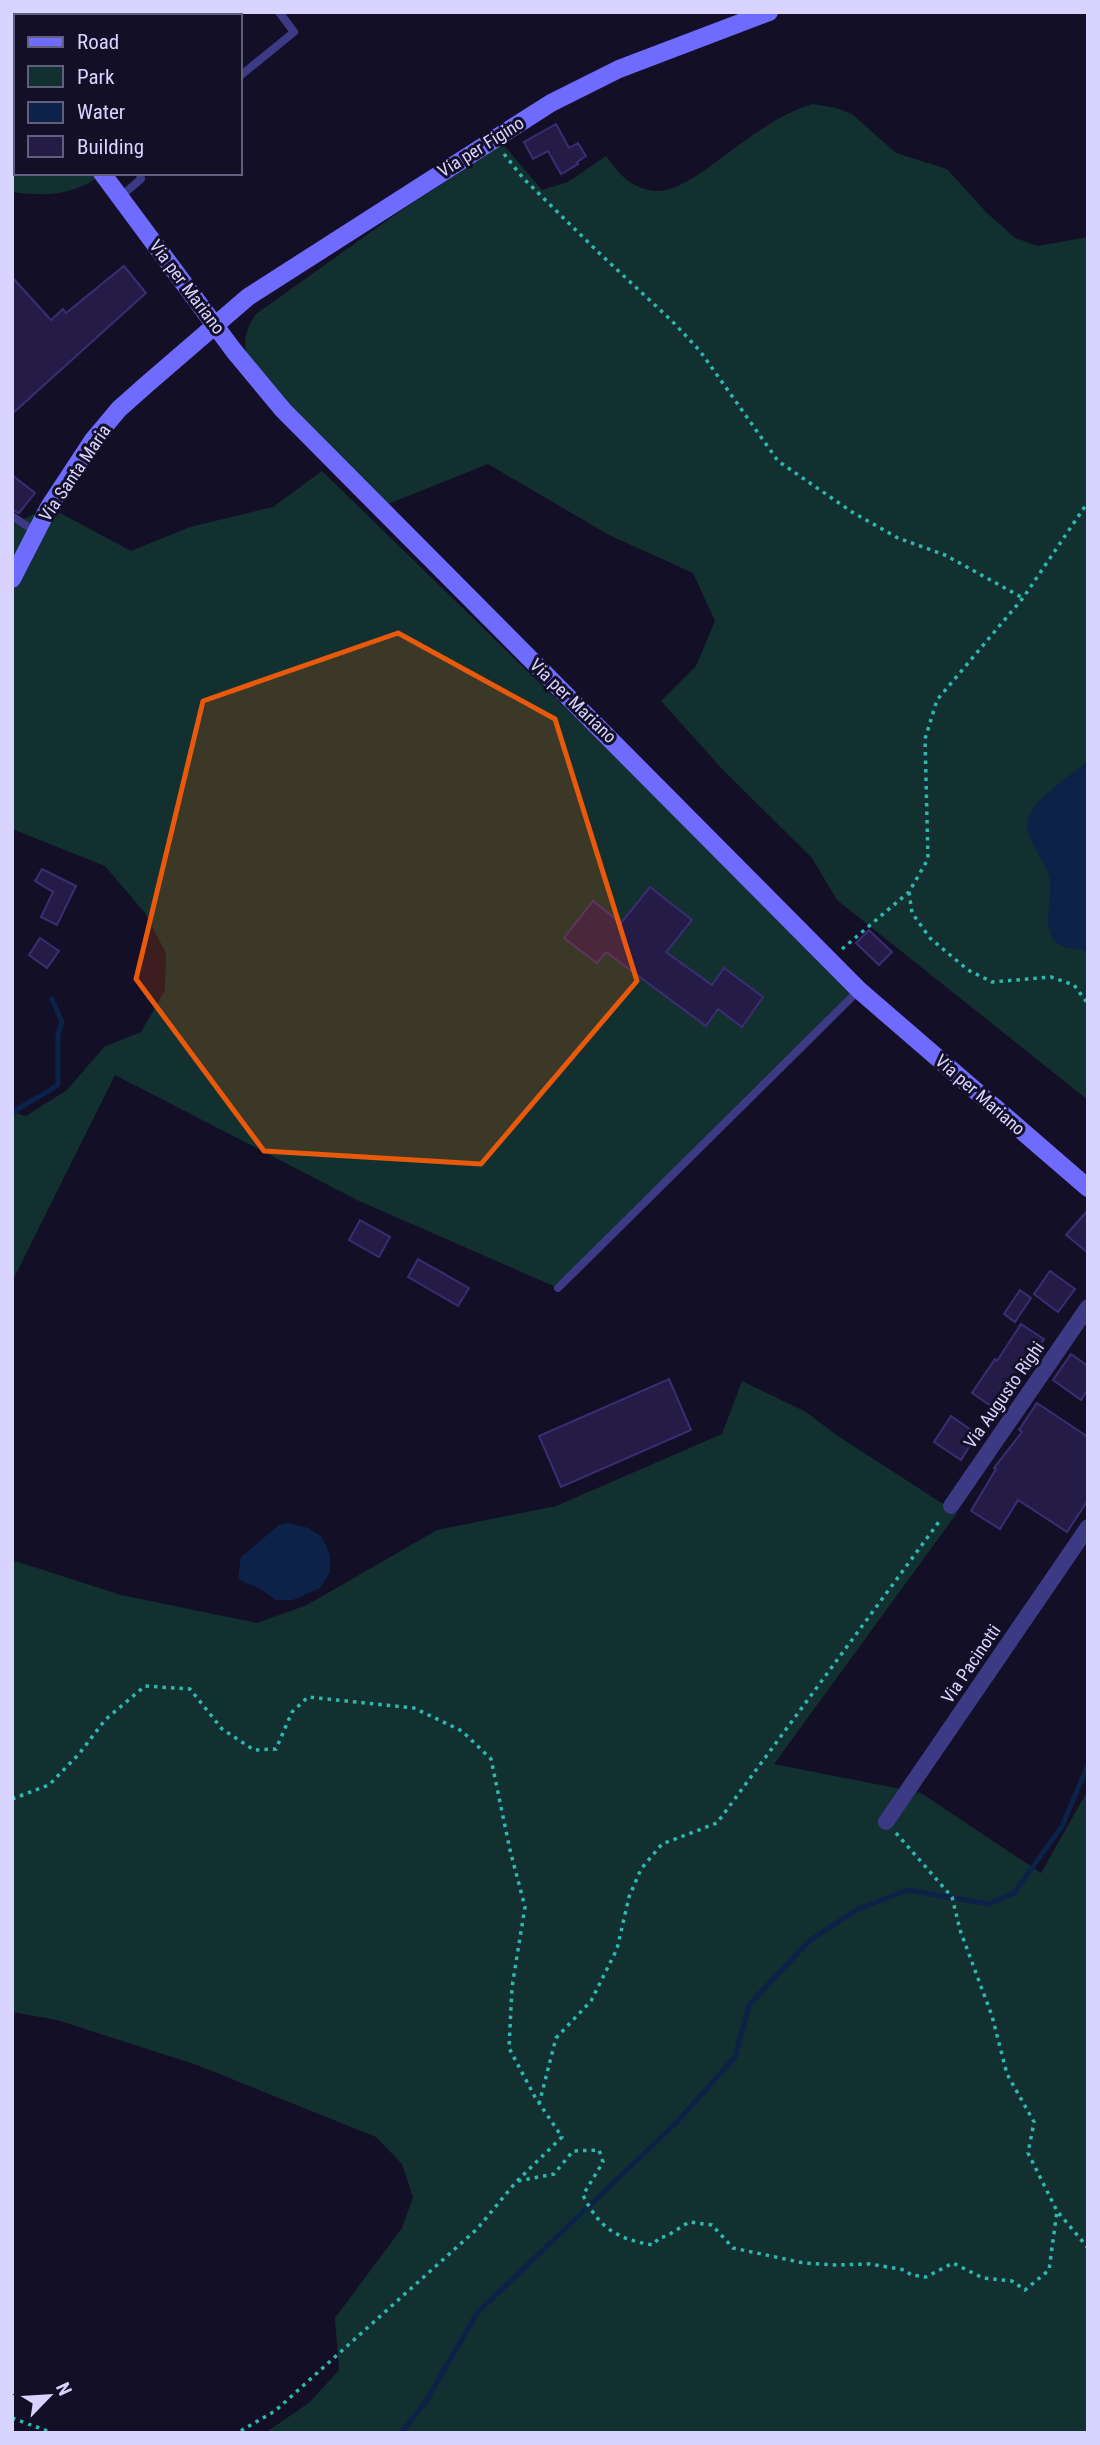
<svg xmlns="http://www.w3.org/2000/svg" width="1100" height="2445" font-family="'Roboto Condensed',sans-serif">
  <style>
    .green { fill: #12302f }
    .water { fill: #0c2248 }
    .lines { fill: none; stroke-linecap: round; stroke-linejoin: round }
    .stream { stroke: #0c2248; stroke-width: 5 }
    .building { fill: #241b47; stroke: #3b2d73; stroke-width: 2 }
    .path { stroke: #2fb8b0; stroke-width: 3.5; stroke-dasharray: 3.5 5; stroke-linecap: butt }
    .lane { stroke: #3d3a85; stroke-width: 8 }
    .street { stroke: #3d3a85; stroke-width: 16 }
    .secondary { stroke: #6f6bff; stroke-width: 18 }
    .marked { fill: #e8590c; fill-opacity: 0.2; stroke: #e8590c; stroke-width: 5; stroke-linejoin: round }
    .labels { text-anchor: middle; stroke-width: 6; stroke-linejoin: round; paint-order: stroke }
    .street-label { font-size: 18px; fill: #d9d4ff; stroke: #130f26 }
  </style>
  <rect width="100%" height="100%" fill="#130f26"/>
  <path class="green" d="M12,12H118L124,16H16V173H105C73,195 50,197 12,192Z
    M813,104L836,108L852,114L896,153L947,169L987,213L1015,238L1038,246L1088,237V1100L837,900L812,858L724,771L661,701L696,666L715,621L693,573L609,535L488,464L383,506L329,452L247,357C243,339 246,329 256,314L399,212L503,144L542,190L568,182L606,156C619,175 633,190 658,191C685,191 724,154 746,140C767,125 788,111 813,104Z
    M322,471L591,733L855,995L558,1288L357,1200L115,1075L12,1282V1112L26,1116L67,1090L104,1047L141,1032L165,990L166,953L145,913L105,866L12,829V525L49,507L131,551L190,527L273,507Z
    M742,1381L806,1412L838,1436L957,1513L774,1764L921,1793L1041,1873L1088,1790V2433H265L310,2402L339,2370L335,2318L402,2228L413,2197L402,2164L376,2137L197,2065L57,2020L12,2012V1560L121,1595L257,1623L307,1605L437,1530L556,1506L722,1434Z"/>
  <path class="water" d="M1088,761V951C1077,948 1060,949 1053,939C1042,924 1054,895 1049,876C1044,858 1021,834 1029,816C1038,796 1071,775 1088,761Z
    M287,1523L309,1528L322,1537L330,1555V1572L320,1588L293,1600H276L260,1589L238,1579L241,1557L279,1525Z"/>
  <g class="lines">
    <path class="stream" d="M12,1114C25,1101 44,1097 58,1084V1035L62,1022L52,999
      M401,2433L425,2403L477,2313L676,2123L735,2057L749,2005L810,1940L858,1909L908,1890L989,1904L1014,1893L1062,1826L1088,1765"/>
  </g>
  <path class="building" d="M556,124L569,148L578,143L586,156L577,162L578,164L561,174L548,151L533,159L524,142Z
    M124,266L146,293L12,414V277L51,320L63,309L66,313Z
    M12,475L35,493L19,513L12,510Z
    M42,869L76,886L57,925L41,917L53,892L35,881Z
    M650,887L692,920L666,952L712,985L724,968L763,997L742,1027L718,1009L706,1026L606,952L597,963L564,938L593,901L621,923Z
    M869,930L892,952L879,965L856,943Z
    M40,938L59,951L47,968L29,955Z
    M1088,1210V1253L1066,1235Z
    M360,1220L390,1237L379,1257L349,1240Z
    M418,1259L469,1288L458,1306L408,1277Z
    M1050,1271L1075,1289L1058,1312L1034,1294Z
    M1020,1290L1031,1298L1015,1322L1004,1314Z
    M1021,1324L1044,1339L997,1410L972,1393L995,1359L997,1361Z
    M1071,1354L1088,1366V1389L1081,1400L1053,1380Z
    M669,1379L691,1430L561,1487L539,1436Z
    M1037,1403L1088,1437V1500L1067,1532L1018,1500L1000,1529L971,1511L996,1469L994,1468L1022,1432L1019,1430Z
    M951,1416L977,1434L961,1460L934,1442Z"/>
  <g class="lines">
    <path class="path" d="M504,154L523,178L597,251L672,321L700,351L778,461L852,512L898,538L945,555L1023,598
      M909,892L912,913L930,938L968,970L992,982L1051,977L1074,985L1088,1004
      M842,949L909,892L928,859L925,739L937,700L1023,598L1088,502
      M12,1799L49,1785L79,1754L105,1720L145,1686L190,1689L222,1729L254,1750L276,1749L292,1712L308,1697L414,1708L462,1731L491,1759L510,1850L525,1907L512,1987L509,2048L535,2097L562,2137L516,2182L477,2229L275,2411L237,2433
      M896,1833L952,1897L960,1930L992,2016L1007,2074L1034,2122L1028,2153L1057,2211L1088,2248
      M539,2104L556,2038L591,2001L617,1949L629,1897L641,1869L662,1844L717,1823L941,1519
      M518,2181L554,2174L573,2151L599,2150L603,2162L583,2195C599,2228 617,2239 653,2245L659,2238L667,2236L689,2222L712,2225L733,2248L804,2263L835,2265L870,2264L905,2270L911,2275L926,2277L953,2263L983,2278L1012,2281L1025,2290L1049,2270L1057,2211
      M12,2418L53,2433"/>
    <path class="lane" d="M240,76L294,32L279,12
      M120,197L141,179L140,173
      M12,516L36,532
      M558,1288L859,990"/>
    <path class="street" d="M951,1506L1088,1307
      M886,1822L1088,1527"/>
    <path class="secondary" d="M12,57L16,62
      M102,173L234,351L283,410L859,990L1088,1188
      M12,579L49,507L93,440L119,409L146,385L248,297L551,103L619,69L769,12"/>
  </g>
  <path class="marked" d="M398,633L555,719L637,981L481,1164L264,1151L136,979L203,701Z"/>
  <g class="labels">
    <g class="street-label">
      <text transform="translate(481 147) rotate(-32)" y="6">Via per Figino</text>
      <text transform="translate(187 287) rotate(53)" y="6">Via per Mariano</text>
      <text transform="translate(75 473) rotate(-56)" y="6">Via Santa Maria</text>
      <text transform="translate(573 701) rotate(44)" y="6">Via per Mariano</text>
      <text transform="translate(980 1095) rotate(41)" y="6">Via per Mariano</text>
      <text transform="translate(1004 1395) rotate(-55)" y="6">Via Augusto Righi</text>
      <text transform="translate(971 1664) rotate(-56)" y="6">Via Pacinotti</text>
    </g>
  </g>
  <rect width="1100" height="2445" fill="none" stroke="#d9d4ff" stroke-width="28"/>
  <rect x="14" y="14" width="228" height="161" fill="#130f26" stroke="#625e7d" stroke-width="2"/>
  <rect x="28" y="37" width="35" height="10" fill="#6f6bff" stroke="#625e7d" stroke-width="2"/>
  <text x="77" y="49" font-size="21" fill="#d9d4ff">Road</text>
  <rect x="28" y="66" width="35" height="21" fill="#12302f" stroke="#625e7d" stroke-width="2"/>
  <text x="77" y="84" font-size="21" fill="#d9d4ff">Park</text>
  <rect x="28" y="102" width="35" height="21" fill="#0c2248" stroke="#625e7d" stroke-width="2"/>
  <text x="77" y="119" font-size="21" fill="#d9d4ff">Water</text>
  <rect x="28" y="136" width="35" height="21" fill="#241b47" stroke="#625e7d" stroke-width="2"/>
  <text x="77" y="154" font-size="21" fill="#d9d4ff">Building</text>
  <g transform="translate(49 2396) rotate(65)" stroke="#130f26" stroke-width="5" paint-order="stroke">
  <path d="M0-5L12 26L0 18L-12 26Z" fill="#d9d4ff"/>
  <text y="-10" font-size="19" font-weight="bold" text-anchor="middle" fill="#d9d4ff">N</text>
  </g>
</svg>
